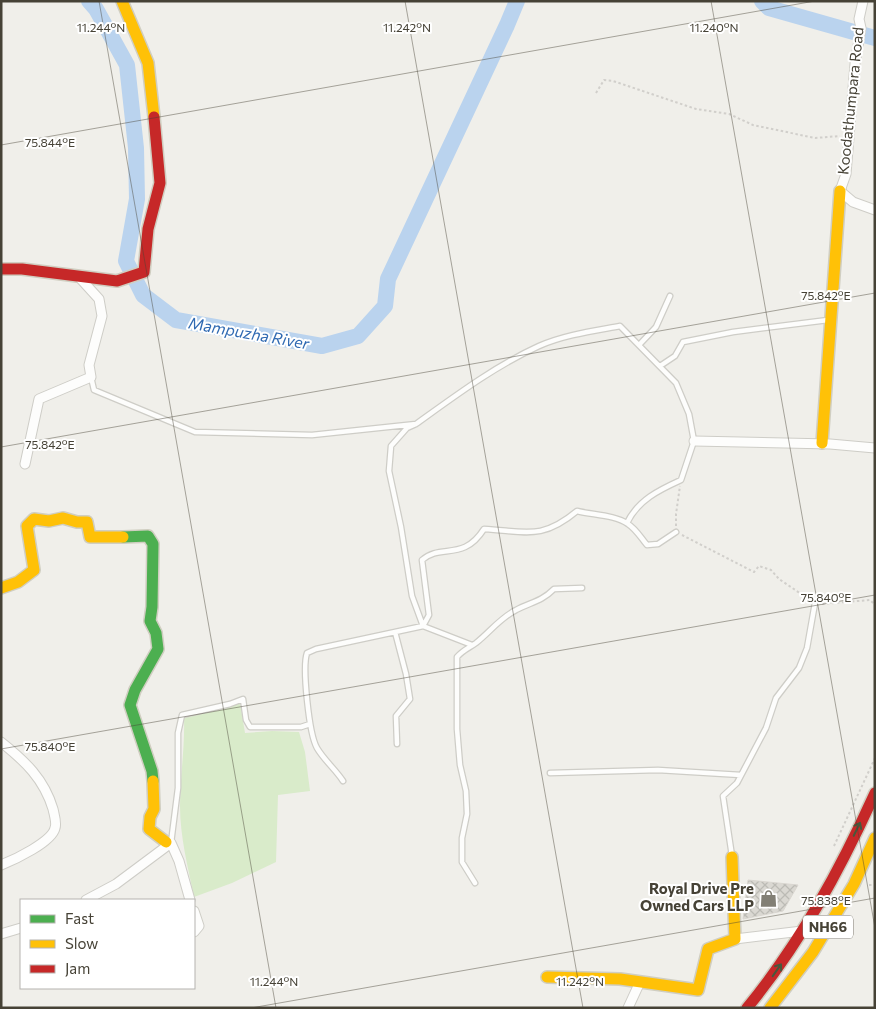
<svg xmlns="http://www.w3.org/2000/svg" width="876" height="1009" font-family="Commissioner,sans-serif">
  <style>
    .pitch { fill: #d9ebca }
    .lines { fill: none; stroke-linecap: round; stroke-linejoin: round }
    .river { stroke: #bad3ee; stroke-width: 16 }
    .building { fill: url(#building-cross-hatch); stroke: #d9d6d0 }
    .lane-casing { stroke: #cecdc7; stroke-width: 7 }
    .street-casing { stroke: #cecdc7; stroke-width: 11 }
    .fast-casing { stroke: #d0cec1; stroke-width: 14 }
    .slow-casing { stroke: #d0cec1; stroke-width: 14 }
    .jam-casing { stroke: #d0cec1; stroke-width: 14 }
    .path { stroke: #d1cfcb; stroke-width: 2; stroke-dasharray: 2.5 2.5; stroke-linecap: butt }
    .lane { stroke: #fdfdfc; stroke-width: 4.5 }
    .street { stroke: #fdfdfc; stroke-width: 9 }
    .fast { stroke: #4caf50; stroke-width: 11 }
    .slow { stroke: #ffc107; stroke-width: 11 }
    .jam { stroke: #c62828; stroke-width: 11 }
    .oneway { stroke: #47583b }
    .ticks { fill: none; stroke: #464236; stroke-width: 1; stroke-opacity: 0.45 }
    .labels { text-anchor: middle; stroke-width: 4; stroke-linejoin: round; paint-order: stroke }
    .shield { fill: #fff; stroke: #7e7b72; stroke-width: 1 }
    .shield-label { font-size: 14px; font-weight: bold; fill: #464236 }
    .street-label { font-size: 15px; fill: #464236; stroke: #fff }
    .poi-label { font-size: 15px; font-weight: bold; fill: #464236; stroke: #fff; text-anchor: end }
    .water-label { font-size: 16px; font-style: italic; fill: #306ab2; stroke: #fff }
    .ticks-label { font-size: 12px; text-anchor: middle; fill: #464236; stroke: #fff; stroke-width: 4; stroke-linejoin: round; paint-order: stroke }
  </style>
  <defs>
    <pattern id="building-cross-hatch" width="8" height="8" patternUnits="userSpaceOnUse" patternTransform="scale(1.25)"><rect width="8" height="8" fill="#dad8d2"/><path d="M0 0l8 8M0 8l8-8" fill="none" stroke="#bcbbb5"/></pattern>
  </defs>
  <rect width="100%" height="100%" fill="#f0efea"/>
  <path class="pitch" d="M240,703L245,733L272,731L299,732L305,752L310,791L278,795L276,862L232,883L194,897C188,867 180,837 180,806C180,777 185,748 184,718L225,709Z"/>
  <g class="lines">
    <path class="river" d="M89,1L96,9L127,65L136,148L137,199L126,261L143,295L176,320L322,346L358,336L385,306L388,279L507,25L517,1
      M762,1L769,8L875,38"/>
  </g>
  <path class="building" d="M748,880L798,885L783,911L743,919Z"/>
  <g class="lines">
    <defs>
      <path id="lane" d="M639,345L656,327L670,296
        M660,366L675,356L683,342L733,332L828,320
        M91,377L94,390L195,432L312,435L416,424L407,428L391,446L389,471L401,527L412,596L423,626
        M416,424C455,396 495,366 539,346C564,335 593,331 620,326L676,383L689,414L694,441L681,480C659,490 638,500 627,523
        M423,626L429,615L422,560C441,543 463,562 484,529C525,531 541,541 577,511C593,515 615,515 628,524C636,529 641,538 647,545L658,544L676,532
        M395,632L406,674L410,699L396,716L397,744
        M550,773L658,770L741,775
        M343,781C336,770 324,760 317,748C309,734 302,667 307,653L316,649L423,626L472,645
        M171,843L178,788V733L182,715L230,704L243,699L246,720L250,727H301L310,724
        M732,856L723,796L737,783L766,728L776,698L799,668L807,648L815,603
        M475,883L462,862V838L467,814L466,791L460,765L457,729V657C463,650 469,648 476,643C490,632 500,618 516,610C531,602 541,602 554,589L582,588"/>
      <path id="street" d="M863,1L859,19L861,28L855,64L846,174L840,191L853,202L875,210
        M694,441L830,444L875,448
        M25,464L39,399L91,377L89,365L102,316L99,299L79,277
        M1,742C25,761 44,779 53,809C54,814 57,823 55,828C52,842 14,860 1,865
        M86,900L116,884L171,843L179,861L190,900
        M194,911L199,926L194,932
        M1,934L21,928
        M735,939L802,931
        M628,1008L640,982"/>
      <path id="fast" d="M123,537L148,536L153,544L152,607L150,621L156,633L158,649L135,690L130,705L152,771L153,781"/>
      <path id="slow" d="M122,1L148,63L154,117
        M822,443L840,191
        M1,588L18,582L34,570L27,526L34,519L49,521L63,518L77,522H87L90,537H123
        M153,781L154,809L150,817L149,829L166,842
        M547,977L620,979L698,990L708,949L735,939L732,857
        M770,1008L813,952L854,884L875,838"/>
      <path id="jam" d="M1,269H22L117,281L144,272L148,229L160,183L154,117
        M747,1008C801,942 840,870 875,793"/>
    </defs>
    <use href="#lane" class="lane-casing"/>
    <use href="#street" class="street-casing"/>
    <use href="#fast" class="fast-casing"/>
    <use href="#slow" class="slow-casing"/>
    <use href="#jam" class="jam-casing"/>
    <path class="path" d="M596,93L604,80L613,81L696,109L729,114L753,125L815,138L840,136
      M676,526V514L680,486
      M682,535L754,572L759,566L771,570L779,579L810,600
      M822,604L870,600L875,605
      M834,846L875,758
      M869,885H875"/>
    <use href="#lane" class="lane"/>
    <use href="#street" class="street"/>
    <use href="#fast" class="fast"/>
    <use href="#slow" class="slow"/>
    <use href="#jam" class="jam"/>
  </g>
  <defs><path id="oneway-shaft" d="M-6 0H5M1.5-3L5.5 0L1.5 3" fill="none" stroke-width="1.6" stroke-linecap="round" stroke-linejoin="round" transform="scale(1.25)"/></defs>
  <g class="oneway">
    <use href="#oneway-shaft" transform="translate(857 829) rotate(-64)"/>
    <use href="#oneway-shaft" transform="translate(777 970) rotate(-55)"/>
  </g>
  <path class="ticks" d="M99,1L276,1008M405,1L583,1008M711,1L875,928M1,145L815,1M1,447L875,293M1,749L875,595M251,1008L875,898"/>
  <defs>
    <symbol id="shop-bare" viewBox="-9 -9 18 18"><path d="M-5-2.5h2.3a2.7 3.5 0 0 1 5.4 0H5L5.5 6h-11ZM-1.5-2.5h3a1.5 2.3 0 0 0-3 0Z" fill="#827f75" stroke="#fff" stroke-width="2.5" paint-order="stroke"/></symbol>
  </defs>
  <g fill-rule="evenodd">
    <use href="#shop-bare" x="756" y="886" width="25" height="25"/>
  </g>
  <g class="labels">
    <rect class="shield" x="803" y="915.5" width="50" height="23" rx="4"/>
    <g class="shield-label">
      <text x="828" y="932">NH66</text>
    </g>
    <g class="street-label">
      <text transform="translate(851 101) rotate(-84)" y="5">Koodathumpara Road</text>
    </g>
    <g class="poi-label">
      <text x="754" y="894">Royal Drive Pre<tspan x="754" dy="17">Owned Cars LLP</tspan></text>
    </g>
    <g class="water-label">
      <text transform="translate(249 333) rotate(10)" y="6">Mampuzha River</text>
    </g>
  </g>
  <g class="ticks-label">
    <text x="101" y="32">11.244°N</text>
    <text x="407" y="32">11.242°N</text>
    <text x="714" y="32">11.240°N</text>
    <text x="50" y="147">75.844°E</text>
    <text x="826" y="300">75.842°E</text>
    <text x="50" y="449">75.842°E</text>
    <text x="826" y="602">75.840°E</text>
    <text x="50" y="751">75.840°E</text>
    <text x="826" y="905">75.838°E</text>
    <text x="274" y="986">11.244°N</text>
    <text x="580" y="986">11.242°N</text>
  </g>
  <rect width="876" height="1009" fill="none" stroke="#464236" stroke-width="5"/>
  <rect x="20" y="899" width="175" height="90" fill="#ffffff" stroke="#b5b3af"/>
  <rect x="30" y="915" width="25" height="8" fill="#4caf50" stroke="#b5b3af"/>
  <text x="65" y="924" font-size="15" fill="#464236">Fast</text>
  <rect x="30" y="940" width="25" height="8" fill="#ffc107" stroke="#b5b3af"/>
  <text x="65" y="949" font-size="15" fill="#464236">Slow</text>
  <rect x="30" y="965" width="25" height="8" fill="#c62828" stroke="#b5b3af"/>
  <text x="65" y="974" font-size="15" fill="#464236">Jam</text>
</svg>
